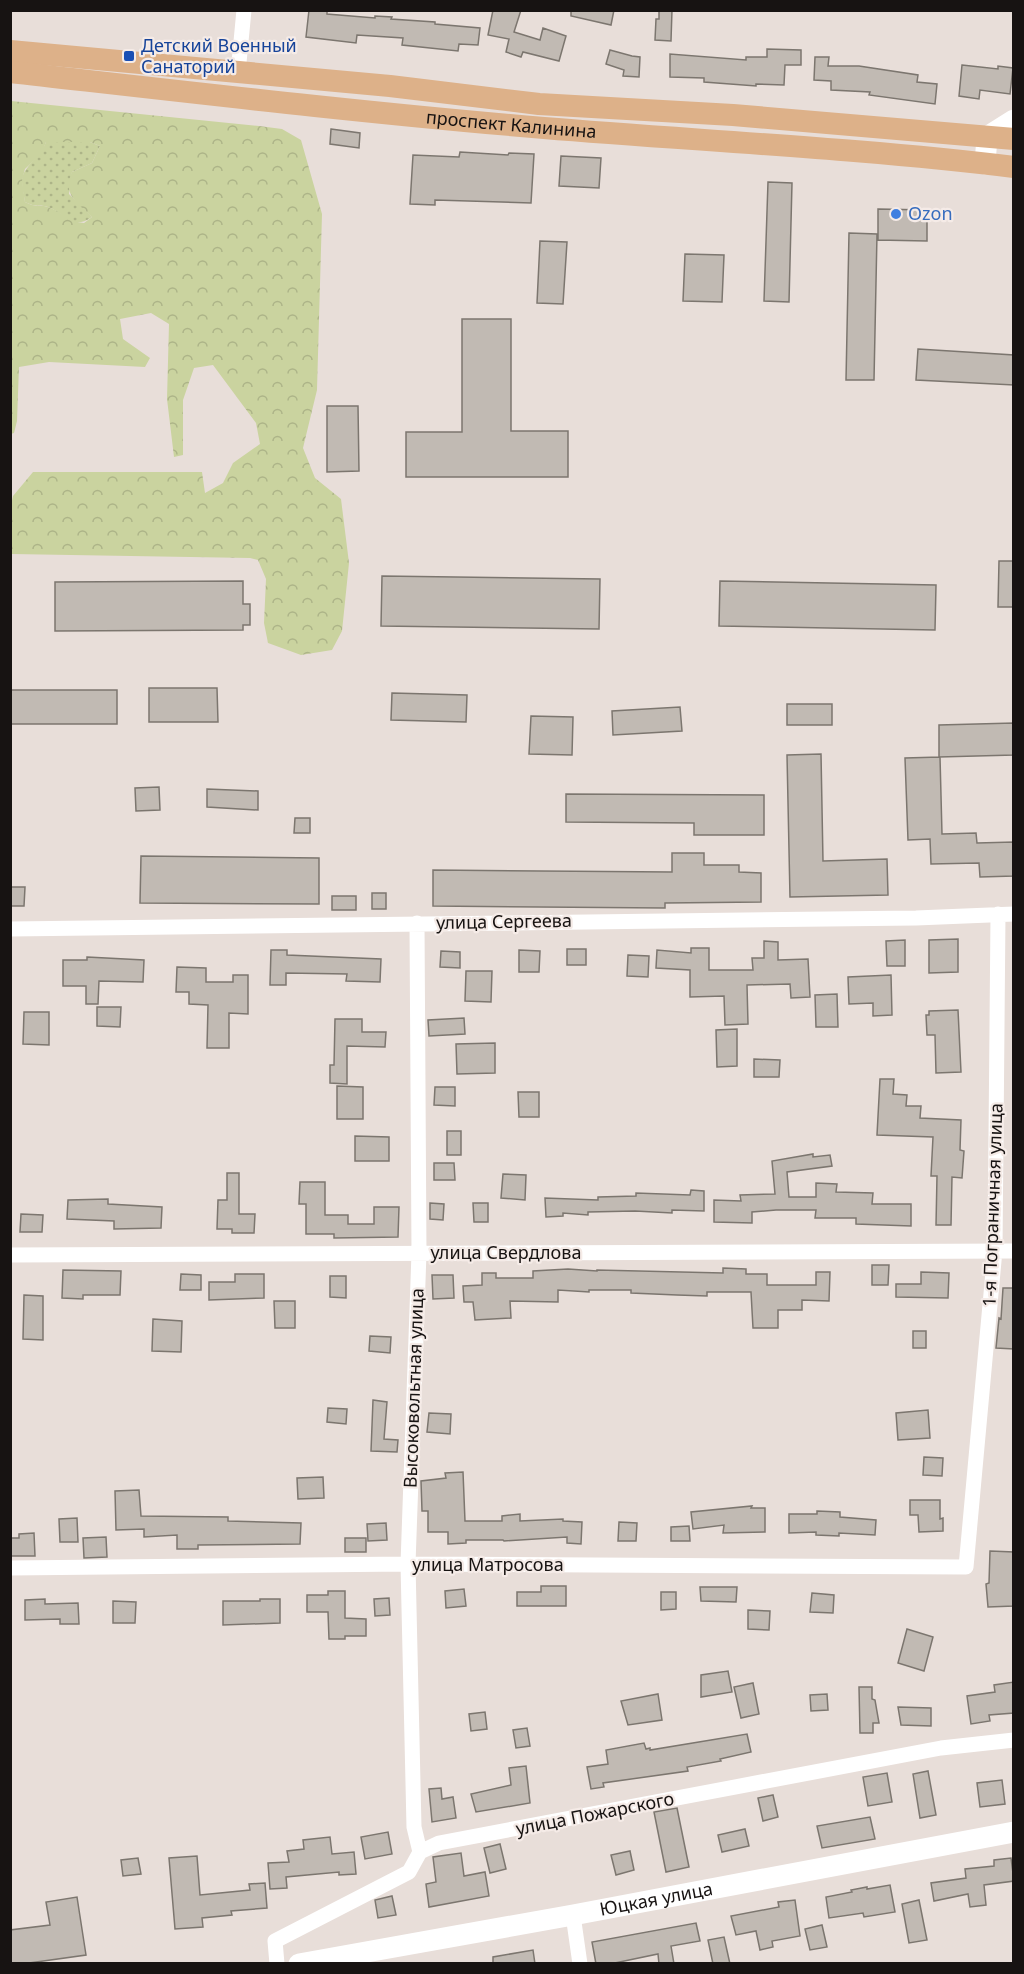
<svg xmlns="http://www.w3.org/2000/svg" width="1024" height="1974" font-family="'Noto Sans',sans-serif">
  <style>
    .grass { fill: url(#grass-dots) }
    .forest { fill: url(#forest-crowns); fill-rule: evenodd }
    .building { fill: #c1bab3; stroke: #7c766f; stroke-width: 1.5 }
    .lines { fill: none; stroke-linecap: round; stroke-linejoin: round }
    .street { stroke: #fff; stroke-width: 15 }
    .secondary { stroke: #fff; stroke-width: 21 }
    .primary { stroke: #ddb189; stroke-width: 22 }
    .transit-dot { fill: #1a4fb4; stroke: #f5ebe7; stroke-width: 2 }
    .shop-dot { fill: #3f7fe0; stroke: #f5ebe7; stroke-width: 2 }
    .labels { text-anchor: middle; stroke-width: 4.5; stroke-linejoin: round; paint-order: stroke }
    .transit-label { font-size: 18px; fill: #164399; stroke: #f5ebe7; text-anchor: start }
    .street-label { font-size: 18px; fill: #171312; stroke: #f5ebe7 }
    .shop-label { font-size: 18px; fill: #366cbe; stroke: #f5ebe7; text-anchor: start }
  </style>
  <defs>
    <pattern id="grass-dots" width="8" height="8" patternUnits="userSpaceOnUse" patternTransform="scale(1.5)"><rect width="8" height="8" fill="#cad39f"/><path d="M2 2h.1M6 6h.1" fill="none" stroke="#adb488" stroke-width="1.8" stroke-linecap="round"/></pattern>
    <pattern id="forest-crowns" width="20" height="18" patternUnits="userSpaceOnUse" patternTransform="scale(1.5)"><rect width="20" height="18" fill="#cad39f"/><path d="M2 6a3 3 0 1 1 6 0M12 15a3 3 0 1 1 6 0" fill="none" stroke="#adb488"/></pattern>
  </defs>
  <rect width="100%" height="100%" fill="#e8ded9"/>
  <path class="grass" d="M46,142H90L100,146L92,163L72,172L69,194L92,217C72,231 66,214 48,207C40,204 37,208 25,202C24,195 22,189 22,182C21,168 40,158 46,142Z"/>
  <path class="forest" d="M11,101L259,126L282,129L301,140L322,214L317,390L303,448L315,478L341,499L349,563L342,631L332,650L301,655L268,643L264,623L266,579L258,560L250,558L11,554V505L13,496L33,472H202L205,493L223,483L233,463L260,444L256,423L213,365L194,368L183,400V455L174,457L167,399L169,324L151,313L120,319L123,339L150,358L145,367L49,362L19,367L17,421L14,433L11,434ZM46,142H90L100,146L92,163L72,172C62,195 77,202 92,217L84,223C69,222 62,212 48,207C40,204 36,208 25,202L22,180L25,169L42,153Z"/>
  <path class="building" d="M309,10H327V14L375,18V16L392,17L391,19L435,22V24L480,28L478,45L459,44L458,51L402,45L403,38L357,35L356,43L306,37Z
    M493,10H521L514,32L540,40L543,28L566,36L559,61L523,52L521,57L506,52L509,39L488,35Z
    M571,10H614L611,25L571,16Z
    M659,10H672L671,41L655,40L656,19H659Z
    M767,49L801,50V65H785L784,85L756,84V86L704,82V78L670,77V54L746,60V57H767Z
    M610,50L632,56L640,57L639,77L623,76L624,70L606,64Z
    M815,57H829L828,66H859L918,75L917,82L937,84L935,104L869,95L870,92L831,90V81L814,80Z
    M962,65L998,69V66L1013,68L1010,94L980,90L979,99L959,96Z
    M331,129L360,133L359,148L330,144Z
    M460,152L508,155L509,153L534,154L531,203L435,200V205L410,204L413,155L459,157Z
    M561,156L601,158L599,188L559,186Z
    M768,182L792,183L789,302L764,301Z
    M878,209L927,210V241L878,240Z
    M849,233L877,234L874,380H846Z
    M540,241L567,242L563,304L537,303Z
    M685,254L724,255L722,302L683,301Z
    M462,319H511V431H568V477H406V432H462Z
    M918,349L1014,355V385L916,380Z
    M327,406H358L359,471L327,472Z
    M999,561H1014V607H998Z
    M382,576L600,579L599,629L381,626Z
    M243,581V604H250V625H243V630L55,631V582Z
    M720,581L936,585L935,630L719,626Z
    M149,688H217L218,722H149Z
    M10,690H117V724H10Z
    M392,693L467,695L466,722L391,720Z
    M787,704H832V725H787Z
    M680,707L682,731L613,735L612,711Z
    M531,716L573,717L572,755L529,754Z
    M1014,723V755L939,757V725Z
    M821,754L823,861L887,859L888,895L790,897L787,755Z
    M940,757L942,834L976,833L977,843L1014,842V876L980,877L979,863L931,864L930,839L908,840L905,758Z
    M159,787L160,810L136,811L135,788Z
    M207,789L258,791V810L207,807Z
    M566,794L764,795V835H694V823L566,822Z
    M295,818H310V833H294Z
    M672,853H704V865H739V872L761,873V902L665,903V908L433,906V870L672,872Z
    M141,856L319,858V904L140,903Z
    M10,887H25L24,906H10Z
    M372,893H386V909H372Z
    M332,896H356V910H332Z
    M958,939V972L929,973V940Z
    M905,940V966H887L886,941Z
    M764,941L778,942V960L808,959L810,997L791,998L790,984L747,985L748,1024L725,1025L724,996L690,997V970L656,968L657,950L691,953V948H709V970H753L752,958H764Z
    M567,949H586V965H567Z
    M271,950H287V955L381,959L380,982L346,981L347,974L286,973V985H270Z
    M519,950L540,951L539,972H519Z
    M441,951L460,952V968L440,967Z
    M628,955L649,956L648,977L627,976Z
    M87,957L144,960L143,982L99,981L98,1004H86V986H63V960H87Z
    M177,967L206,968V982H233V975H248V1014L229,1013V1048H207L208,1005L189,1004V992H176Z
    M466,971H492L491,1002L465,1001Z
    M891,975L892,1015L873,1016V1003L849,1004L848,977Z
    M837,994L838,1027H816L815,995Z
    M97,1007H121L120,1027L97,1026Z
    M958,1010L961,1072L936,1073L935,1035H927L926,1015H929V1011Z
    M24,1012H49V1045L23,1044Z
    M464,1018L465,1034L429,1036L428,1020Z
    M335,1019H362V1032H386L385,1047L347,1046V1084L330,1083V1065H334Z
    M737,1029V1066L717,1067L716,1030Z
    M495,1043V1073L457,1074L456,1044Z
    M754,1059L780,1060L779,1077H754Z
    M880,1079H894L893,1094L907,1095L906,1106H921L920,1118L961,1120L960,1150L964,1151L962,1178L952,1177L951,1225H936L937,1176H931L933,1137L877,1135Z
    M337,1086L363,1087V1119H337Z
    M435,1087H455V1106L434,1105Z
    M518,1092H539V1117H519Z
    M447,1131H461V1155H447Z
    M355,1136L389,1137V1161H355Z
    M813,1154V1157L830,1155L832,1166L787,1172L789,1197H816V1183L837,1184L836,1192L873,1193L872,1204H911V1226L856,1224V1218H815L816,1210H776L752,1212V1223L714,1222V1200L741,1201L740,1195L775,1194L772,1161Z
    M434,1163H454L455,1180H434Z
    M227,1173H239V1214H255L254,1233H232V1229H217L218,1200H227Z
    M503,1174L526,1175L525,1200L501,1198Z
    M300,1182H325V1215H348V1224H374V1207H399L398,1237L334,1238V1234H306V1204H299Z
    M691,1190L704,1191V1211L672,1210V1213L635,1211L588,1212V1215L563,1213V1216L546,1217L545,1198L598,1200V1197L636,1196V1193L690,1195Z
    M108,1199V1204L162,1207L161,1228L114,1229V1221L67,1219L68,1200Z
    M430,1203L444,1204L443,1220L430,1219Z
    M473,1203H488V1222H474Z
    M21,1214L43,1215L42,1232H20Z
    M872,1265H889L888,1285H872Z
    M723,1268L746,1269V1274H767V1285H816V1272H830L829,1301L802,1300V1310H778V1328H753L751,1292H707V1296L677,1295L631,1293V1290H589V1292L558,1290V1302L510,1301L511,1318L475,1320L473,1302H464L463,1286L482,1285V1273H496V1278H533V1271L568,1269L597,1271V1270L723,1273Z
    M63,1270L121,1271L120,1295H83V1299L62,1298Z
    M921,1272L949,1273L948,1298L896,1297V1284H921Z
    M181,1274L201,1275V1290H180Z
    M235,1274H264V1298L209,1300V1282H235Z
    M432,1275H453L454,1298L433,1299Z
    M330,1276H346V1298L330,1297Z
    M1003,1288H1014V1349L996,1348L999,1318L1001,1319Z
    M24,1295L43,1296V1340L23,1339Z
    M274,1301H295V1328H275Z
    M153,1319L182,1321L181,1352L152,1351Z
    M913,1331H926V1348H913Z
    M370,1336L391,1337L390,1353L369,1351Z
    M373,1400L387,1402L384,1439L398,1440L397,1452L371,1451Z
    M328,1408L347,1409L346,1424L327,1422Z
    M928,1410L930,1438L898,1440L896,1413Z
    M429,1413L451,1414L450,1434L427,1432Z
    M924,1457L943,1458L942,1476L923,1475Z
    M463,1472L465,1521H502V1516L520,1514V1521L563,1519V1521L582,1522L581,1544L567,1543V1537L504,1541L503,1540H466V1543L448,1544V1532H428V1511H422L421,1481L446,1478L445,1473Z
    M323,1477L324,1498L298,1499L297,1478Z
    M139,1490L141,1516L228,1517V1521L301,1523L300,1544L198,1545V1549H177V1535L144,1537V1529L116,1530L115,1491Z
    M910,1500H940V1519L943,1518V1531L919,1532L918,1515H910Z
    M752,1506L751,1508H765V1532L723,1533L724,1525L693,1529L691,1512Z
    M817,1511L840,1512V1517L876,1520L875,1535L839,1533V1536L816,1535V1532L789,1533V1514H817Z
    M77,1518L78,1542H60L59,1519Z
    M619,1522L637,1523L636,1541H618Z
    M386,1523L387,1540L368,1541L367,1524Z
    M689,1526L690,1541H671V1527Z
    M34,1533L35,1556H10V1538H19V1534Z
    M106,1537L107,1557L84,1558L83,1538Z
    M345,1538H366V1552H345Z
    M990,1551L1014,1552V1606L988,1607L986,1584L989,1583Z
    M541,1586H566V1606H517V1592H541Z
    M700,1587H737L736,1602L701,1601Z
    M464,1589L466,1606L446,1608L445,1591Z
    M328,1591H345V1618L366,1619V1636H345V1639H329L328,1612H307V1595H328Z
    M661,1592H676V1609L661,1610Z
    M812,1593L834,1595L833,1613L810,1612Z
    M389,1598L390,1615L375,1616L374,1599Z
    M45,1599V1604L78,1603L79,1624H60V1619L25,1620V1600Z
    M260,1599H280V1623L223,1625V1601H260Z
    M113,1601L136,1602L135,1623H113Z
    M748,1610L770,1611L769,1630L748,1629Z
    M907,1629L933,1637L924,1671L898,1663Z
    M728,1671L732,1692L701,1697V1675Z
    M1014,1682V1713L989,1715L990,1721L971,1724L967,1696L995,1692L994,1685Z
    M753,1683L759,1714L741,1718L734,1687Z
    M859,1687H872V1699L875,1700L879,1723H873V1733H860Z
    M658,1694L662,1720L628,1725L621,1701Z
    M827,1694L828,1710L811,1711L810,1695Z
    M898,1707L931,1708V1726L901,1725Z
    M485,1712L487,1729L471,1731L469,1714Z
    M527,1728L530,1746L516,1748L513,1730Z
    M747,1734L751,1752L720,1759L721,1761L687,1767L688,1771L603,1783L604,1787L591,1789L587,1767L608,1764L606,1750L644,1743L646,1749L650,1748V1750Z
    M526,1766L530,1803L476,1812L471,1794L511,1785L509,1768Z
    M928,1771L936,1815L920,1818L913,1774Z
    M887,1773L892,1802L868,1806L863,1777Z
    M1002,1780L1005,1804L980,1807L977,1783Z
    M441,1788L442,1799L453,1797L456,1818L432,1822L429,1789Z
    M773,1795L778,1817L763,1821L758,1798Z
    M677,1808L689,1867L666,1872L654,1812Z
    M870,1817L875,1839L822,1848L817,1826Z
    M745,1829L749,1846L722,1852L718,1835Z
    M388,1832L392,1854L365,1859L361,1837Z
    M330,1837L332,1854L354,1852L356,1874L339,1875V1872L286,1877L287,1888L270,1889L268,1863L289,1862L287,1851L304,1849L303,1840Z
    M500,1844L506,1869L490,1873L484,1848Z
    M630,1851L634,1870L616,1875L611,1855Z
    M461,1853L464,1876L485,1872L489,1896L429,1907L426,1884L436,1882L433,1857Z
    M197,1856L200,1895L250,1890L249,1884L265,1883L267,1908L231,1911L232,1915L202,1918L203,1927L175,1929L169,1858Z
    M138,1858L141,1874L123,1876L121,1860Z
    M1011,1858L1014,1881L984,1885L986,1905L970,1907L968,1894L934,1901L931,1883L966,1878L965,1869L994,1866V1860Z
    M890,1885L895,1912L864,1917L863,1913L829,1918L826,1897L852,1892L851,1890L867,1887V1889Z
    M392,1896L396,1915L378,1918L375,1900Z
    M77,1897L86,1955L29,1963H10V1930L50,1925L46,1902Z
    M795,1900L800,1936L772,1941L773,1947L760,1950L756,1931L736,1935L731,1916L779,1907L778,1902Z
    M919,1900L927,1940L909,1943L902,1904Z
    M696,1923L700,1941L671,1946L674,1964H659L658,1954L610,1964H596L592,1942Z
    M822,1925L827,1947L810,1950L805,1929Z
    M724,1937L730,1964H713L708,1940Z
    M533,1950L535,1964H493V1957Z"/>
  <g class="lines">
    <path class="street" d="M238,73L244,10
      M417,923L419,1253L408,1564L414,1827L420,1852
      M10,929L916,918L1014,914
      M10,1255L1014,1251
      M10,1568L408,1564L966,1567L995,1250L998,914
      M573,1915L580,1964
      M277,1964L275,1941L409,1872L420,1852L439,1843L941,1748L1014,1740"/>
    <g class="secondary">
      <path d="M985,164L987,137L1014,120"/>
      <path id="s1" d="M299,1964L573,1915L1014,1832"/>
    </g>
    <g class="primary">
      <path d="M10,51L390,86L539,104L733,115L1014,139"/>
      <path id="s2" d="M10,72C188,92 366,113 544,128C701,141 858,148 1014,167"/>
    </g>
  </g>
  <rect class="transit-dot" x="123" y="50" width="12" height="12" rx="3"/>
  <circle class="shop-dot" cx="896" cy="214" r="6"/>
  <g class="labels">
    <g class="transit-label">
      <text x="141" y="52">Детский Военный<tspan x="141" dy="21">Санаторий</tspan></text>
    </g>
    <g class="street-label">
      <text dy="6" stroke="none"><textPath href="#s2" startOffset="504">проспект Калинина</textPath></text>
      <text transform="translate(504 922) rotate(-1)" y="6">улица Сергеева</text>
      <text transform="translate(993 1205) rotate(-88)" y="6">1-я Пограничная улица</text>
      <text x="506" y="1259">улица Свердлова</text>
      <text transform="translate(414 1388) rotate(-88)" y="6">Высоковольтная улица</text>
      <text x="488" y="1571">улица Матросова</text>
      <text transform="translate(595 1814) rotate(-11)" y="6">улица Пожарского</text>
      <text dy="6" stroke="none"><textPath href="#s1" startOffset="363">Юцкая улица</textPath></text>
    </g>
    <g class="shop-label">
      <text x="908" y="220">Ozon</text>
    </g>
  </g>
  <rect width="1024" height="1974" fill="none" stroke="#171312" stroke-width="24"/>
</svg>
